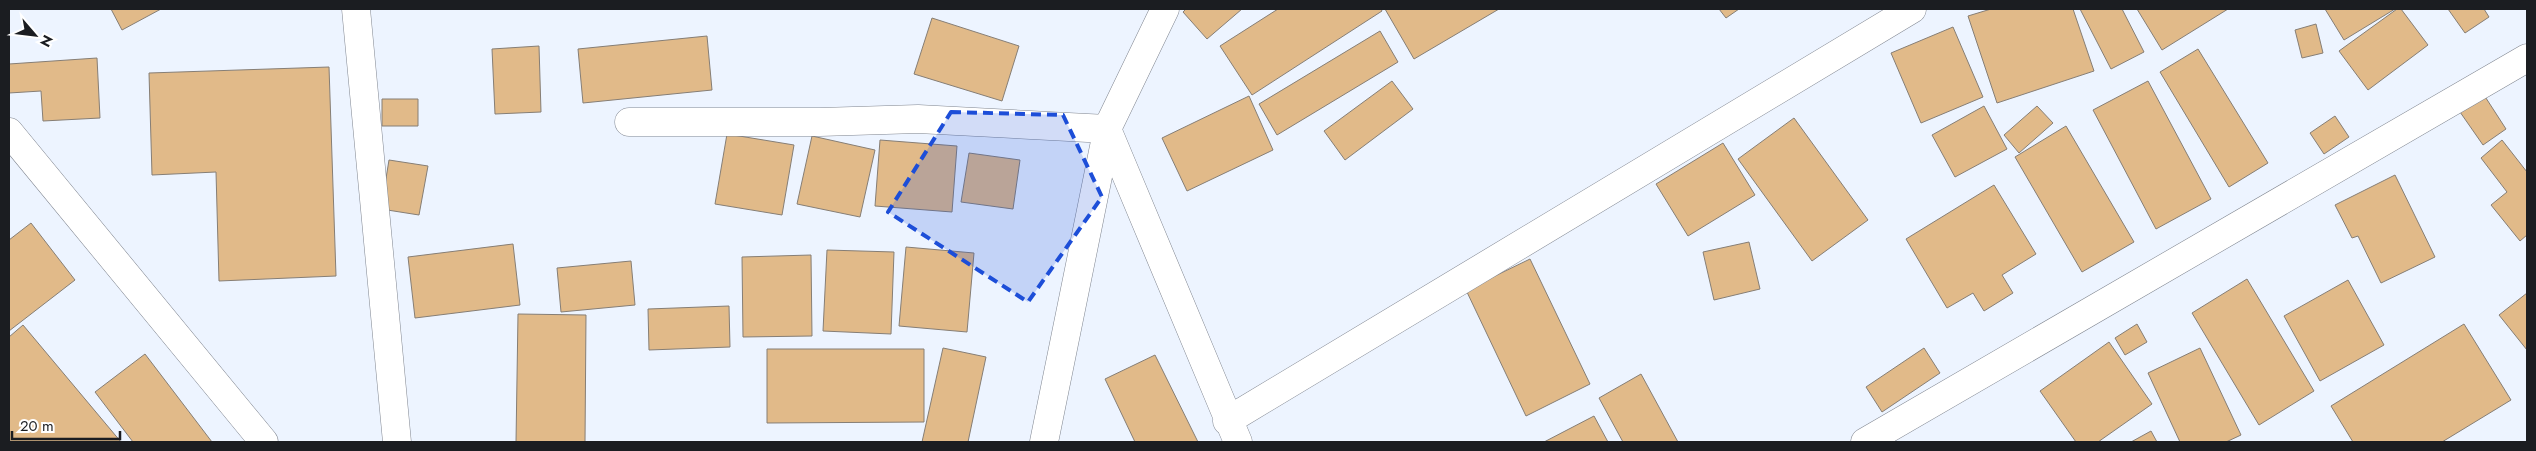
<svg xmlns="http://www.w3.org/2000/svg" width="2536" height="451" font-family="Jost,sans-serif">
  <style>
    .building { fill: #e1ba89; stroke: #867e75 }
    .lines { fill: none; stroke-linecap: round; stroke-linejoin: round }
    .minor-casing { stroke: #808690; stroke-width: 29 }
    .minor { stroke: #fff; stroke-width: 28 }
    .marked { fill: #1d4ed8; fill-opacity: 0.2; stroke: #1d4ed8; stroke-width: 4; stroke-dasharray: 10 6; stroke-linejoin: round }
  </style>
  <rect width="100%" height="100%" fill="#edf4ff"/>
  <path class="building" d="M111,9H161L122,30Z
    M1186,9H1242L1207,39L1183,12Z
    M1278,9H1381L1382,11L1252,95L1220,46Z
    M1385,9H1499L1414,59Z
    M1719,9H1739L1726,18Z
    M1991,9H2073L2094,71L1997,103L1968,16Z
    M2080,9H2122L2144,52L2111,69Z
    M2137,9H2228L2162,50Z
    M2325,9H2395L2344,40Z
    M2397,9H2401L2428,45L2368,90L2339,51Z
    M2448,9H2484L2489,17L2465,33Z
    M932,18L1019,46L1002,101L914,74Z
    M2316,24L2323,53L2302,58L2295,30Z
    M1953,27L1983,97L1921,123L1891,53Z
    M1380,31L1398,62L1277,135L1259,104Z
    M707,36L712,90L583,103L578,49Z
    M539,46L541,112L495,114L492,49Z
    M2198,49L2268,163L2229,187L2160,72Z
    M97,58L100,118L43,121L41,91L9,93V64Z
    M329,67L336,276L219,281L216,172L152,175L149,73Z
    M1392,81L1413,109L1345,160L1324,131Z
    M2148,81L2211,199L2156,229L2093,110Z
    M2484,95L2506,129L2483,145L2460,112Z
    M1249,96L1273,150L1187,191L1162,138Z
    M382,99H418V126H382Z
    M1984,106L2007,149L1955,177L1932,135Z
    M2037,106L2053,123L2019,153L2004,135Z
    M2335,116L2349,137L2324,154L2310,133Z
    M1794,118L1868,220L1812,261L1738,159Z
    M2066,126L2134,242L2082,272L2015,157Z
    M727,134L794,145L782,215L715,204Z
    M812,136L875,150L860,217L797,204Z
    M880,140L957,146L952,212L875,206Z
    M2502,140L2527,172V235L2520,241L2491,205L2507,192L2481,158Z
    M1723,143L1755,195L1688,236L1656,184Z
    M969,153L1020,160L1013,209L961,202Z
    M389,160L428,166L419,215L381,209Z
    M2395,175L2435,257L2381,283L2358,236L2352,238L2335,205Z
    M1994,185L2036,254L2002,275L2013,293L1984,311L1973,293L1947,308L1906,239Z
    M31,223L75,280L9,331V240Z
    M1749,242L1760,289L1714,300L1703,252Z
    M513,244L520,305L415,318L408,257Z
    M906,247L974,253L967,332L899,326Z
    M827,250L894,252L891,334L823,331Z
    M811,255L812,336L743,337L742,257Z
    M1530,259L1590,384L1526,416L1466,290Z
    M631,261L635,305L561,312L557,268Z
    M2247,279L2314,391L2259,425L2192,313Z
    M2348,280L2384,345L2320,381L2284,316Z
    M2527,293V350L2499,315Z
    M729,306L730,347L649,350L648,309Z
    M518,314L586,315L585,442H516Z
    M2137,324L2147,342L2125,355L2115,338Z
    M2464,324L2511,400L2442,442H2353L2331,406Z
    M23,325L121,442H11L9,439V337Z
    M2109,342L2152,404L2098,442H2076L2040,391Z
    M943,348L986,357L968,442H922Z
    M1924,348L1940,373L1882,412L1866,387Z
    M2200,348L2241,435L2226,442H2180L2148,373Z
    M767,349H924V422L767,423Z
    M145,354L212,442H133L95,392Z
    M1155,355L1198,442H1135L1105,379Z
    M1641,374L1678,442H1623L1599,398Z
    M1594,416L1608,442H1544Z
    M2151,431L2157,442H2131Z"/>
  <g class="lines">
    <defs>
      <path id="minor" d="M356,9L397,442
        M1165,9L1107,129L1238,442
        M629,122H820L918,119L1107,129
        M9,132L264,442
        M1227,421L1912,9
        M1044,442L1108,127
        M1865,442L2527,58"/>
    </defs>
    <use href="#minor" class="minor-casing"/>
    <use href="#minor" class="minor"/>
  </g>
  <path class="marked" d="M951,112L1063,115L1102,197L1028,302L888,212Z"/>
  <rect width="2536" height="451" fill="none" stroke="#1b1d21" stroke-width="20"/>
  <g transform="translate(35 35) rotate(118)" stroke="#ffffff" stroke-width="4" paint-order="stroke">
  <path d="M0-4L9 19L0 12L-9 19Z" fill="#1b1d21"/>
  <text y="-8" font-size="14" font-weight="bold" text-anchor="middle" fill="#1b1d21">N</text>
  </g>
  <path d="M12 431v8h108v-8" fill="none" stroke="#1b1d21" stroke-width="2.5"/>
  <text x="20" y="431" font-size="15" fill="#1b1d21" stroke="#ffffff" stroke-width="4" paint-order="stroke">20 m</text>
</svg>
